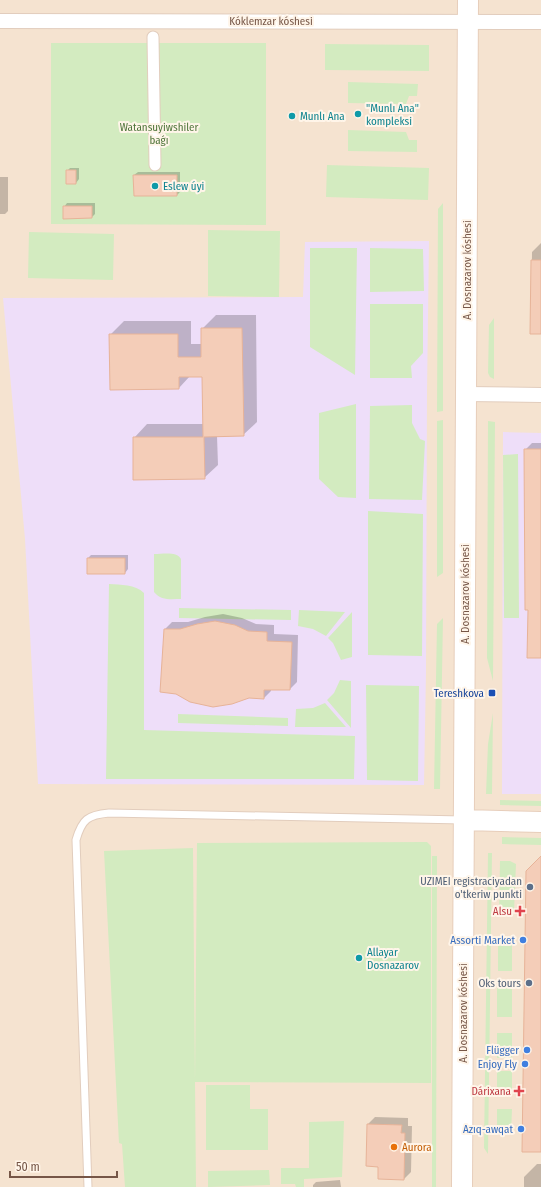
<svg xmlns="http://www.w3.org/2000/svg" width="541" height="1187" font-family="'Fira Sans Condensed',sans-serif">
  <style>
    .residential { fill: #f5e3d0 }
    .education { fill: #eedef9 }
    .green { fill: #d3ebc0 }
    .shadow { fill: #0003 }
    .building { fill: #f4cdb8; stroke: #e7b398 }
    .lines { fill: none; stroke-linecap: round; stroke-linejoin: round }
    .service-casing { stroke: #e2cdbd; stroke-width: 9 }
    .pedestrian-casing { stroke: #e2cdbd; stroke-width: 13 }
    .minor-casing { stroke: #e2cdbd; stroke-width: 16 }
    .secondary-casing { stroke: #e7cebb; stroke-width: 22 }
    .service { stroke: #fff; stroke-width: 7 }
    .pedestrian { stroke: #fff; stroke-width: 11 }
    .minor { stroke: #fff; stroke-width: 14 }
    .secondary { stroke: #fff; stroke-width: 20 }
    .culture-dot { fill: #0f9aa8; stroke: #fff5e9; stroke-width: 1.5 }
    .transit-dot { fill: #1a4fb4; stroke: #fff5e9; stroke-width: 1.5 }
    .service-dot { fill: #5c6f8a; stroke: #fff5e9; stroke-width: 1.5 }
    .health-dot { fill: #e0444e; stroke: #fff5e9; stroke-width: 1.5 }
    .shop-dot { fill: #3f7fe0; stroke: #fff5e9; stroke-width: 1.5 }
    .food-dot { fill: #e8710a; stroke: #fff5e9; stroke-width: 1.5 }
    .labels { text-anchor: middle; stroke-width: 4; stroke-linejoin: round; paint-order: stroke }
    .street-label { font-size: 11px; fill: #765647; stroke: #fff5e9 }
    .culture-label { font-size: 11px; fill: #0d838f; stroke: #fff5e9; text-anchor: start }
    .park-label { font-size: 11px; fill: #50763c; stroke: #fff5e9 }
    .transit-label { font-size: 11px; fill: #164399; stroke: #fff5e9; text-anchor: end }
    .service-label { font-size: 11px; fill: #4e5e75; stroke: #fff5e9; text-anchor: end }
    .health-label { font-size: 11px; fill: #be3a42; stroke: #fff5e9; text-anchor: end }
    .shop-label { font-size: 11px; fill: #366cbe; stroke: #fff5e9; text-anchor: end }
    .food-label { font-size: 11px; fill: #c56008; stroke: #fff5e9; text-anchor: start }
  </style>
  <rect width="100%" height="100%" fill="#fdf1e1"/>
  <path class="residential" d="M0,0H541V1187H0Z"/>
  <path class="education" d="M429,241L427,392L426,671L424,785L38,784L25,539L3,298L303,297L305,242Z
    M503,432L541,433V794H502Z"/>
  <path class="green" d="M51,43H266V225L51,224Z
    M325,44L429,45V71L325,70Z
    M348,82L418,84L417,96H409L406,104L348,103Z
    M348,130L406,132L409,140H417V152L348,151Z
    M327,165L429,168L428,200L326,197Z
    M443,203V411L437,412L438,209Z
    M208,230L280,231L279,297L208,296Z
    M29,232L114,234L113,280L28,278Z
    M310,248H357L355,375L310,347Z
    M370,248L423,249L424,291L370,292Z
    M370,304H423V353L411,366L412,378H370Z
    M494,318V379L490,377L488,373L489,325Z
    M356,404V498L338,497L319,479V413Z
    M412,405V423L420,439L425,441L422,500L369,499L370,406Z
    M443,420V573L437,577V421Z
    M488,421L495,422L493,681L487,658Z
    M518,454L519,618H504L503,455Z
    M368,511L423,514L422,656L368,655Z
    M154,554C163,554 177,551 181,559V599C171,599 161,601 154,592Z
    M109,584C121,585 135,584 144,593V730L355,736L354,779H106Z
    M179,608L291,610V620L179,618Z
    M299,610L345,612L326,636L313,629L298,626Z
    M352,612V657L341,660L333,643L328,638Z
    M443,618L440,789H434L437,624Z
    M340,680L351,681V728L327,700L334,693Z
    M366,685L419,686L418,781L367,780Z
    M325,703L346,727H295L296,709L313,708Z
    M493,713L492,794H486L488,744Z
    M178,714L288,718V726L178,723Z
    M500,800L541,801V806L500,805Z
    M502,837L541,838V845L502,844Z
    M427,842L431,846V1083L195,1082L196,1187H125L122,1144L119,1143L104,851L193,848L195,1082L197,843Z
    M488,853H492L488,1154L484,1148Z
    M432,856H437L436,1187H432Z
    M500,861H510L516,864L514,912H499Z
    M498,943H512V971H498Z
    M497,988H512V1017H497Z
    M497,1033H512V1058H497Z
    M497,1071H512V1096L497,1095Z
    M206,1085H250V1109H268V1150H206Z
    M497,1109H512L511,1134H497Z
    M344,1121L342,1177L304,1179V1187H296L295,1184H281V1168H309V1122Z
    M269,1170L270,1185L208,1187V1171Z"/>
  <path class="shadow" d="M70,168H79V179L76,183H67V171Z
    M138,172H180V192L177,195L134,175Z
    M0,177H8V211L5,214H0Z
    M67,203H95V214L92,217L64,207Z
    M541,243V333H531L532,252Z
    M216,315H256L257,422L243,435L217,436L218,465L204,478L134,438L147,424H203V376H190L179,388L110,335L124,321H191V344H202V329Z
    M532,443H541V657L529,609L525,450Z
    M91,555H128V569L125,573H88V558Z
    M223,614L242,618L256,624L274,625V634L298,635L297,682L290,689H271V691L264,698L165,629L172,622H188L205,617Z
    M375,1117L408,1118V1126H412L411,1172L404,1179L379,1166L368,1124Z
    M537,1164H541V1187H524V1177Z
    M340,1180L341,1187H313V1185L316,1182Z"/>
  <path class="building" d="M66,170H76V184H66Z
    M133,175H177V196H134Z
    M63,206H92V218L63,219Z
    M531,260H541V334H530Z
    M201,328H242L244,436L204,437L205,479L133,480V437H203L202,377H179V389L110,390L109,334H178V357H201Z
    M524,449H541V658H527L528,610H525Z
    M87,558H125V574H87Z
    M215,621L235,625L248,631L267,632V641L292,642L290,690H264V699L249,698L232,704L213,707L190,702L176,694L160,692L164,629H180L197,624Z
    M541,856V1152H522L526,871Z
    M367,1124L402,1125L401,1133H405L404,1180L378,1179V1167L366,1166Z"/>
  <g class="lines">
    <defs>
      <path id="service" d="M88,1187L76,840C82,819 88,815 109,813L463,820"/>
      <path id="pedestrian" d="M153,37L155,165"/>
      <path id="minor" d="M0,21L541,22
        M466,394L541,395"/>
      <path id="secondary" d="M464,820L541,822
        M462,1187L468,0"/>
    </defs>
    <use href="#service" class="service-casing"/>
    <use href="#pedestrian" class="pedestrian-casing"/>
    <use href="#minor" class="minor-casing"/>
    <use href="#secondary" class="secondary-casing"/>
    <use href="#service" class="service"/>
    <use href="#pedestrian" class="pedestrian"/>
    <use href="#minor" class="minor"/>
    <use href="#secondary" class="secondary"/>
  </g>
  <g class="culture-dot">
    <circle cx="358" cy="114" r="4"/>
    <circle cx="292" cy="116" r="4"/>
    <circle cx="155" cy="186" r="4"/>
    <circle cx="359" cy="958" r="4"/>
  </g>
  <rect class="transit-dot" x="488" y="689" width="8" height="8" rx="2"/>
  <g class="service-dot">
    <circle cx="530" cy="887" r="4"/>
    <circle cx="529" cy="983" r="4"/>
  </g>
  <g class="health-dot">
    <path d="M518 905h4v4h4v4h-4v4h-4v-4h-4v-4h4z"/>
    <path d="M517 1085h4v4h4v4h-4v4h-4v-4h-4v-4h4z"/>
  </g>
  <g class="shop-dot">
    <circle cx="523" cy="940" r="4"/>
    <circle cx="527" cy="1050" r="4"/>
    <circle cx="525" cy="1064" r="4"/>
    <circle cx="521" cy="1129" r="4"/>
  </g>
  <circle class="food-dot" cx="394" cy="1147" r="4"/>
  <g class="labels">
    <g class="street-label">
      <text x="271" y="25">Kóklemzar kóshesi</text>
      <text transform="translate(467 270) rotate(-90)" y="4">A. Dosnazarov kóshesi</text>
      <text transform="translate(465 594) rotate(-90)" y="4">A. Dosnazarov kóshesi</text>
      <text transform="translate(463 1013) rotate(-90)" y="4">A. Dosnazarov kóshesi</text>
    </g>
    <g class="culture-label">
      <text x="366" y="112">"Munlı Ana"<tspan x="366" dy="13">kompleksi</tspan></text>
      <text x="300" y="120">Munlı Ana</text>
      <text x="163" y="190">Eslew úyi</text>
      <text x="367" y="956">Allayar<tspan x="367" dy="13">Dosnazarov</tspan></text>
    </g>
    <g class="park-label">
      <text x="159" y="131">Watansuyiwshiler<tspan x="159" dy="13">baǵı</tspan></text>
    </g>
    <g class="transit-label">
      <text x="484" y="697">Tereshkova</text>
    </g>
    <g class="service-label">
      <text x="522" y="885">UZIMEI registraciyadan<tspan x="522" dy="13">o'tkeriw punkti</tspan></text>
      <text x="521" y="987">Oks tours</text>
    </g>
    <g class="health-label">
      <text x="512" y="915">Alsu</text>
      <text x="511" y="1095">Dárixana</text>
    </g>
    <g class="shop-label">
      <text x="515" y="944">Assorti Market</text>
      <text x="519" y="1054">Flügger</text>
      <text x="517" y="1068">Enjoy Fly</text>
      <text x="513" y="1133">Azıq-awqat</text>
    </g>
    <g class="food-label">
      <text x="402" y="1151">Aurora</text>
    </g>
  </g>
  <path d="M10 1171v6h107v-6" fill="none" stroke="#765647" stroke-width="2"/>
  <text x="16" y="1171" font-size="12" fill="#765647" stroke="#fff5e9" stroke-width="3" paint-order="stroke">50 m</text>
</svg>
